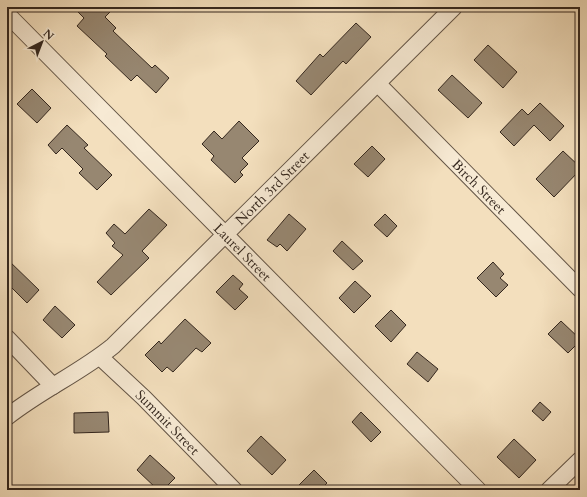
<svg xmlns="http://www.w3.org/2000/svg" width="587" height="497" font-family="Cardo,serif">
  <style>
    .building { fill: #978771; stroke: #34271e }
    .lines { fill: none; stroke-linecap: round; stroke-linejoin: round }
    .minor-casing { stroke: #645546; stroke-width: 18 }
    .minor { stroke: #f7ead4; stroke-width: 16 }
    .labels { text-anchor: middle; stroke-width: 3; stroke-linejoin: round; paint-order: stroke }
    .street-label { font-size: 14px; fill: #34271e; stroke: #f7ead4 }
  </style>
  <rect width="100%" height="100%" fill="#f3dfbd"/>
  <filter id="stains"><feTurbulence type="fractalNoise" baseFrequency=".005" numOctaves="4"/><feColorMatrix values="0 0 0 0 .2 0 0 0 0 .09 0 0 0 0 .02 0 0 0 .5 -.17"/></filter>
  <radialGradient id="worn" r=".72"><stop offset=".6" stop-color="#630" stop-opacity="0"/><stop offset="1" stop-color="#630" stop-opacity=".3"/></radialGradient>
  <path class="building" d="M73,7H115L105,17L116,28L113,31L152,68L155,65L169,78L156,93L137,75L131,81L105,56L107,54L77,26L84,18Z
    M356,23L371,37L346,64L343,61L311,95L296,81L320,54L323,57Z
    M488,45L517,72L503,88L474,60Z
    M452,75L482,103L468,118L438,90Z
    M32,89L51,108L37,123L17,104Z
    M540,103L564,126L550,141L534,125L514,146L500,132L522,109L528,115Z
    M239,121L259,141L242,158L248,164L240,172L243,175L235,183L211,160L214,156L202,144L214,131L222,139Z
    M67,125L88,145L84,148L112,175L97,190L79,173L83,169L62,148L56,154L48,145Z
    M372,146L385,159L368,177L354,164Z
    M563,151L580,167V170L554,197L536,179Z
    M149,209L167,225L142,251L149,258L111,295L97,282L123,255L112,246L115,243L106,233L114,224L125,234Z
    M289,214L306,229L287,251L280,244L277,247L267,240Z
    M385,214L397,226L387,237L374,225Z
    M342,241L363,261L353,270L333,251Z
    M7,259L39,290L27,303L7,283Z
    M493,262L504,274L500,278L508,285L496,297L477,278Z
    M233,275L243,284L239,289L248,297L235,310L216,292Z
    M355,281L371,296L354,313L339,298Z
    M55,306L75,325L62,338L43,320Z
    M391,310L406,325L391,342L375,326Z
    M185,319L211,343L202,352L196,348L173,372L167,367L162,372L145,355L159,341L161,344Z
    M561,321L580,339V341L568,353L548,334Z
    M417,352L438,369L428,382L407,364Z
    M540,402L551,412L543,421L532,411Z
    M108,412L109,432L74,433V413Z
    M361,412L381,432L371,442L352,422Z
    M261,436L286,460L272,475L247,451Z
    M514,439L536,460L519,478L497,457Z
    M150,455L175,478L163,490H158L137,470Z
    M314,470L327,483L320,490H294Z"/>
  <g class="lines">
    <defs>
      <g id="minor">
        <path id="s1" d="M7,14L478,490"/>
        <path id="s2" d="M378,84L580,289"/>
        <path d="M7,338L53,386"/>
        <path id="s3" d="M100,357L144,398L234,490"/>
        <path id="s4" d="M7,417C41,390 80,373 113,346L454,7"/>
        <path d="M549,490L580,460"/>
      </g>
    </defs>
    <use href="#minor" class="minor-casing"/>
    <use href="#minor" class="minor"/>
  </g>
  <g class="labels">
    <g class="street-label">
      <text dy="5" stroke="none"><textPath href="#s2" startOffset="144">Birch Street</textPath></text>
      <text dy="5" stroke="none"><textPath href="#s4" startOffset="352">North 3rd Street</textPath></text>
      <text dy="5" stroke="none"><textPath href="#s1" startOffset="335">Laurel Street</textPath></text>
      <text dy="5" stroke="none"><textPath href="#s3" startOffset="94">Summit Street</textPath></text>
    </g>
  </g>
  <rect width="587" height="497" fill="none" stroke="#f3dfbd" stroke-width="24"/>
  <rect x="8" y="8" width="571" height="481" fill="none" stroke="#34271e" stroke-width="2"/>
  <rect x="12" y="12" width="563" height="473" fill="none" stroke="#34271e"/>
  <g transform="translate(42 42) rotate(42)" stroke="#f7ead4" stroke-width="3" paint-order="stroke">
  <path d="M0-3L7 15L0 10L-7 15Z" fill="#34271e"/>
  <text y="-6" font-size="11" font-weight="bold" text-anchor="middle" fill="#34271e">N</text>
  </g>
  <rect width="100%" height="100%" filter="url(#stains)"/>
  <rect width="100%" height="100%" fill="url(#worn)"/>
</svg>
